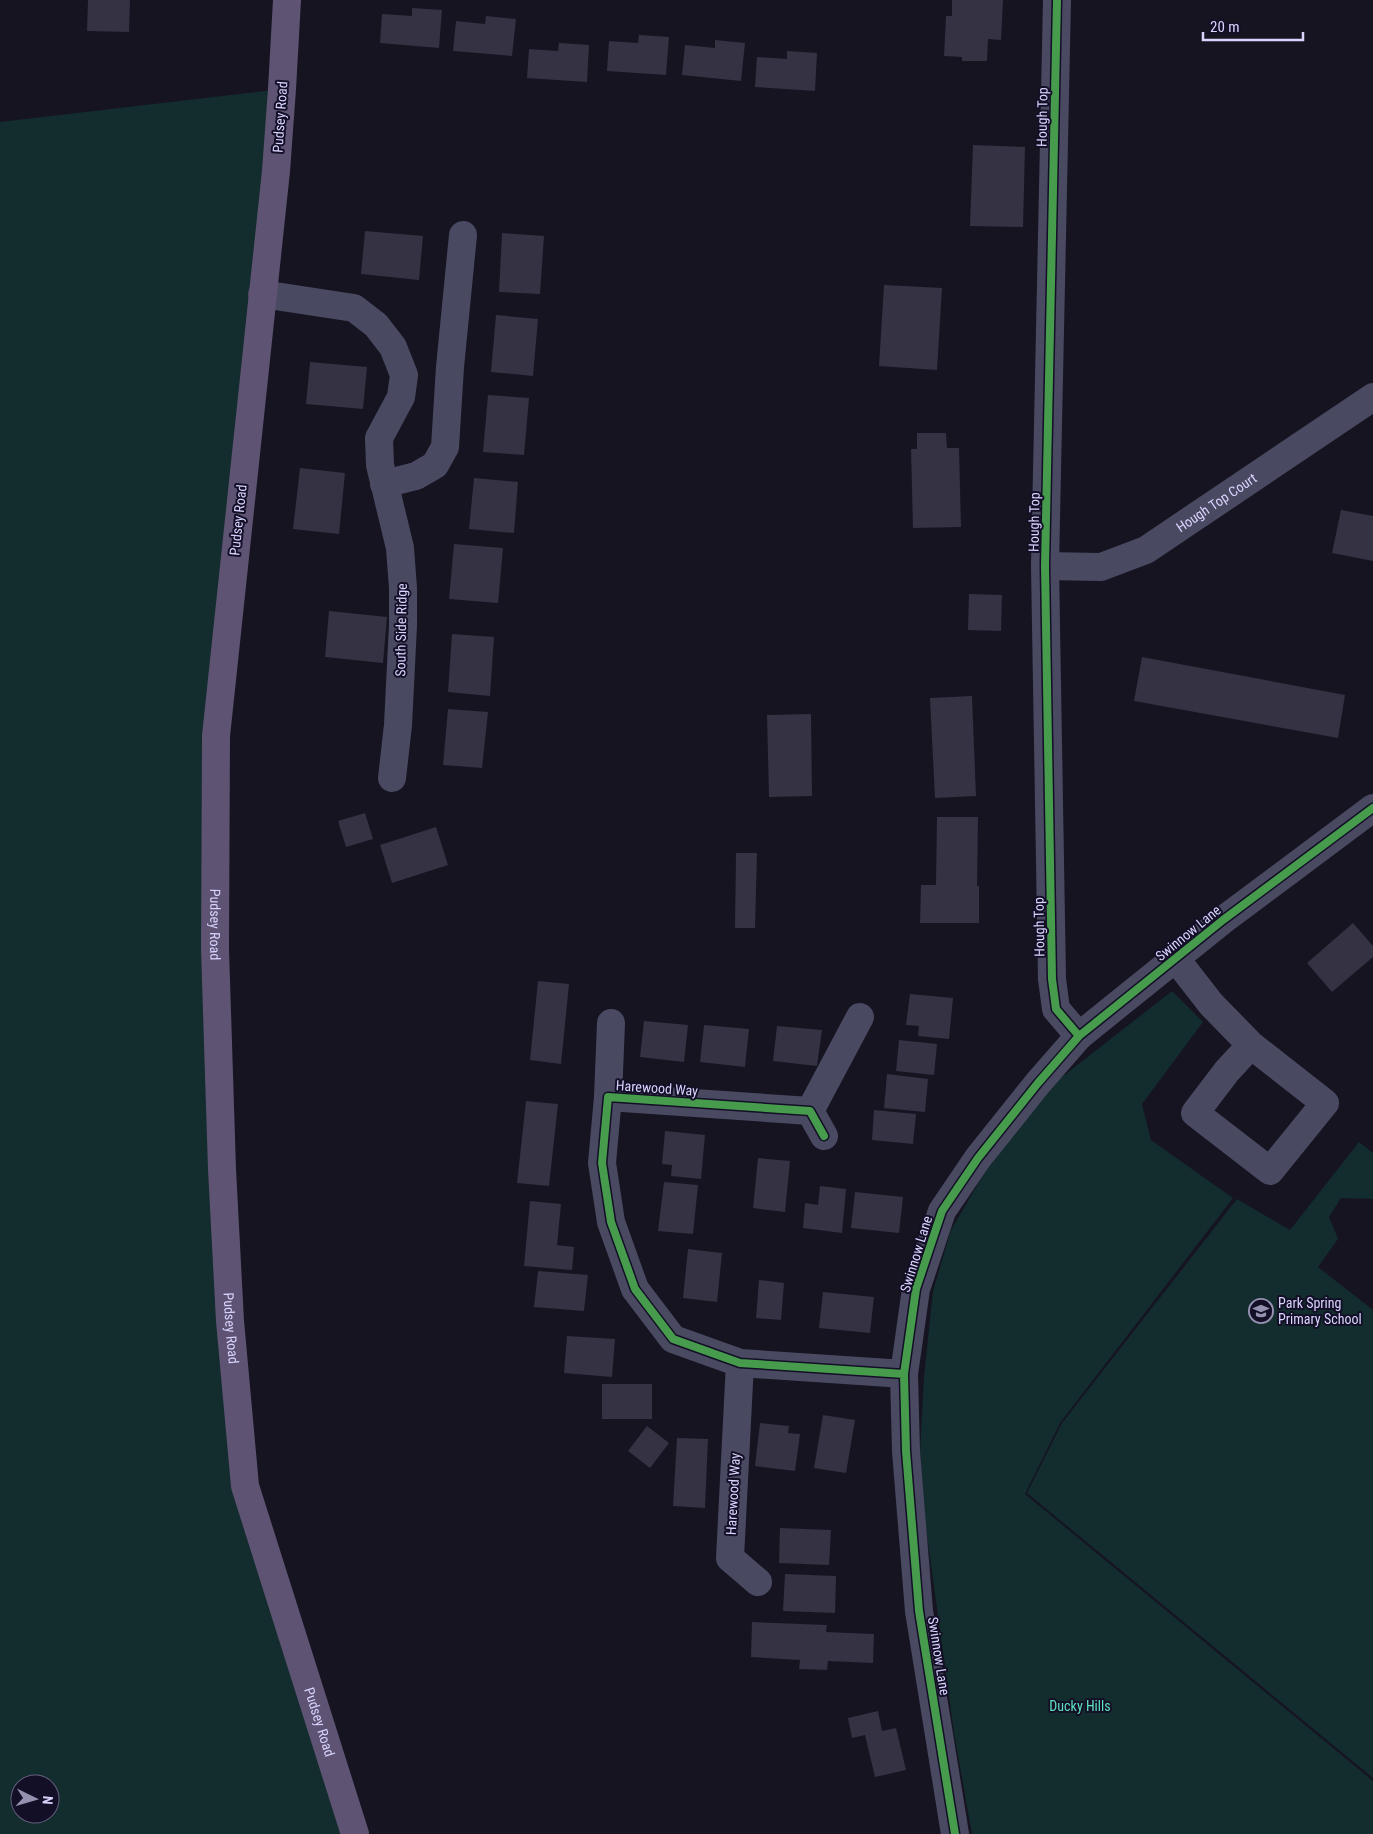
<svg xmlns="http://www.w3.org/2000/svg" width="1373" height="1834" font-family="'Roboto Condensed',sans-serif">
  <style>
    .green { fill: #132c2d; fill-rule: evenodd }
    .building { fill: #343243 }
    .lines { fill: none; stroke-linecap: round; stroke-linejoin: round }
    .minor { stroke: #4a4962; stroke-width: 28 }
    .major { stroke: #5e5373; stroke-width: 28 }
    .cycleway-casing { stroke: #130f26; stroke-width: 11 }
    .cycleway { stroke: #469c4c; stroke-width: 8 }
    .labels { text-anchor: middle; stroke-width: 4; stroke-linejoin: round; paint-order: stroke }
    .street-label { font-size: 14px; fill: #d9d4ff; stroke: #130f26 }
    .poi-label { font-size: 14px; fill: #d9d4ff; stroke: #130f26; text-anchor: start }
    .park-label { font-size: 14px; fill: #5fe0c0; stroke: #130f26 }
  </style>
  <rect width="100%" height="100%" fill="#161421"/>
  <path class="green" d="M282,89L216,736L245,1486L355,1834H0V122ZM20,1784H50V1814H20Z
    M1172,991L1203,1022L1142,1104L1151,1140L1233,1198L1060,1423L1025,1494L1373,1781V1834H972L954,1733L926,1528L920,1452L924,1377L933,1291L951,1230L990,1163L1044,1091Z
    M1359,1142L1373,1153V1199L1341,1198L1329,1217L1338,1239L1318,1267L1373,1310V1778L1027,1493L1062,1423L1237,1199L1290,1230Z"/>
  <path class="building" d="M88,0H130L129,32L87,31Z
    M952,0H1003L1001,40L988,39L987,61H962V57L944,56L946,16H952Z
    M412,8L442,10L439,48L380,43L382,14L412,16Z
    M486,16L516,19L512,56L453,51L456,21L485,24Z
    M639,35L669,37L666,75L607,71L609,41L638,43Z
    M715,40L745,43L741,81L682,75L685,45L715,48Z
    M559,43L589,45L587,82L527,78L529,49L558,51Z
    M787,51L817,53L815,91L755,87L757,57L787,59Z
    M973,145L1025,147L1023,227L970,226Z
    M365,231L423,236L419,280L361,274Z
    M502,233L544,236L540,294L499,292Z
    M884,285L942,288L937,370L879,366Z
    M496,315L538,319L533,376L491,372Z
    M310,362L367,367L363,409L306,404Z
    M488,395L529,398L524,455L483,452Z
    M917,433H946L947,448H959L961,527L913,528L911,449H917Z
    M300,468L345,473L339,534L293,529Z
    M474,478L518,482L514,533L469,529Z
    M1341,510L1373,516V561L1332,553Z
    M454,544L503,548L498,603L449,599Z
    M969,594L1002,595L1001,631L968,630Z
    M329,611L387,617L383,663L325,657Z
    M452,634L494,637L490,696L448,692Z
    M1142,657L1345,695L1338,738L1134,701Z
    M972,696L976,796L935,798L930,698Z
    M448,709L488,712L482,768L443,765Z
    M811,714L812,796L769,797L767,715Z
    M365,813L373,839L346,847L338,821Z
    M937,817H978L977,886H979V923H920L921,885H936Z
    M436,827L448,865L392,883L380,845Z
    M736,853H757L755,928H735Z
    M1353,923L1373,946V957L1332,992L1307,963Z
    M538,981L569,984L561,1064L530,1060Z
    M910,994L953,998L949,1039L918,1036L919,1026L906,1025Z
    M644,1021L688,1025L684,1062L640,1057Z
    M704,1025L749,1029L745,1067L700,1062Z
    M777,1026L822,1030L817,1066L773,1061Z
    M899,1040L937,1044L934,1075L896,1071Z
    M887,1074L928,1079L925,1112L884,1108Z
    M526,1101L558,1104L549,1186L517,1183Z
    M874,1110L916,1114L913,1144L872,1140Z
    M665,1131L705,1135L701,1179L671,1176L672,1165L662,1164Z
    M758,1158L790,1161L785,1212L753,1208Z
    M664,1182L698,1185L693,1234L658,1231Z
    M820,1186L846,1189L842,1233L803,1228L805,1203L818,1205Z
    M855,1192L903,1197L899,1233L851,1228Z
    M530,1201L561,1204L557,1245L574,1247L572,1270L524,1266Z
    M688,1249L722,1253L717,1302L683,1298Z
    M538,1271L588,1275L584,1311L534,1307Z
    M759,1280L784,1283L781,1320L756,1318Z
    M823,1292L874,1297L870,1333L819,1328Z
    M567,1336L615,1339L612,1377L564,1373Z
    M602,1384H652V1419H602Z
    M823,1415L855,1420L846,1473L814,1468Z
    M760,1423L789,1426L788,1433L800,1434L795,1471L755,1466Z
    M647,1426L669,1443L650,1468L628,1451Z
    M677,1438L708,1439L705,1508L673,1506Z
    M780,1528L831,1530L829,1565L779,1563Z
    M785,1574L836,1576L835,1613L783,1611Z
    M752,1622L827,1625L826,1632L874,1634L873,1663L828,1661L827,1670L799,1669L800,1660L751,1657Z
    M878,1711L882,1731L896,1728L906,1770L875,1777L865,1735L852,1738L848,1718Z"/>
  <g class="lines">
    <g class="minor">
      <path d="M1057,0L1045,566L1052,979L1056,1009L1079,1036"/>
      <path d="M262,294L354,308L376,325L393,347L404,375L401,397L379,438L380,465L400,548L403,588V625L398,725L392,778"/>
      <path d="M384,484L416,476L435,465L445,447L450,367L463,235"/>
      <path id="s1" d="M1045,566L1101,567L1146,550L1373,397"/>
      <path d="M1176,959L1211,1004L1251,1045L1325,1103L1270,1171L1195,1113L1227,1071L1251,1045"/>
      <path d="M608,1097L611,1023"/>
      <path d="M810,1111L860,1017"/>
      <path d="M824,1136L810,1111L608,1097L602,1163L611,1222L635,1289L673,1339L740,1363L904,1374"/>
      <path d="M740,1363L730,1558L758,1582"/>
      <path d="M955,1834L919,1611L906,1451L904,1374L916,1289L942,1211L978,1158L1038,1083L1079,1036L1223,920L1373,808"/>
    </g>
    <path class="major" id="s2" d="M287,0L282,89L276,171L216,736L215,949L222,1169L230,1321L245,1486L355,1834"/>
    <defs>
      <path id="cycleway" d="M1057,0L1045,566L1052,979L1056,1009L1079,1036
        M824,1136L810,1111L608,1097L602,1163L611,1222L635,1289L673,1339L740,1363L904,1374
        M955,1834L919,1611L906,1451L904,1374L916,1289L942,1211L978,1158L1038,1083L1079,1036L1223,920L1373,808"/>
    </defs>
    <use href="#cycleway" class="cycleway-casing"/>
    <use href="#cycleway" class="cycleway"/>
  </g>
  <defs>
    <symbol id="school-ring" viewBox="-11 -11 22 22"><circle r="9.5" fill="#130f26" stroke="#9591b1" stroke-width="1.5"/><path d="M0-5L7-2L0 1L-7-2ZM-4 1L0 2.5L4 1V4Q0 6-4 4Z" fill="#9591b1"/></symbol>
  </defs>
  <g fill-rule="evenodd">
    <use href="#school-ring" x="1247" y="1297" width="28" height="28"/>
  </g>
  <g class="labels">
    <g class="street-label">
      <text transform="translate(280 117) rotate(-86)" y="5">Pudsey Road</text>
      <text transform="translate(1042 117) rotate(-89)" y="5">Hough Top</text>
      <text dy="5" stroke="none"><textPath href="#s1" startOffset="189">Hough Top Court</textPath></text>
      <text transform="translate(238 520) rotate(-84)" y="5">Pudsey Road</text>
      <text transform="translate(1034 522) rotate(-89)" y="5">Hough Top</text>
      <text transform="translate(401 630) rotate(-89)" y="5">South Side Ridge</text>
      <text dy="5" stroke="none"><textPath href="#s2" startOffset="928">Pudsey Road</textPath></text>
      <text transform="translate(1039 927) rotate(-91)" y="5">Hough Top</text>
      <text transform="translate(1188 933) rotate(-39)" y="5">Swinnow Lane</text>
      <text transform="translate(657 1088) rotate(4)" y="5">Harewood Way</text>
      <text transform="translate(916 1254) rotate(-73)" y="5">Swinnow Lane</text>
      <text dy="5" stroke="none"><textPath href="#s2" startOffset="1332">Pudsey Road</textPath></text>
      <text transform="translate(733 1494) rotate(-87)" y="5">Harewood Way</text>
      <text transform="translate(939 1656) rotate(81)" y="5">Swinnow Lane</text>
      <text dy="5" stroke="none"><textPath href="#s2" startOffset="1738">Pudsey Road</textPath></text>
    </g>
    <g class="poi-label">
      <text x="1278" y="1308">Park Spring<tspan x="1278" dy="16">Primary School</tspan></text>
    </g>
    <g class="park-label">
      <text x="1080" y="1711">Ducky Hills</text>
    </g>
  </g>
  <g transform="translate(35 1799) rotate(95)"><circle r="24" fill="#130f26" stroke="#625e7d"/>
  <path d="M0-4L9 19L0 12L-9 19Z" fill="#9591b1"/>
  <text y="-8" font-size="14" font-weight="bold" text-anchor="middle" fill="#d9d4ff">N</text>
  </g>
  <path d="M1203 32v8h100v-8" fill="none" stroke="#d9d4ff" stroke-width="2.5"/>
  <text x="1210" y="32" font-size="15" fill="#d9d4ff" stroke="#130f26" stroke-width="4" paint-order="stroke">20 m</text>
</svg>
